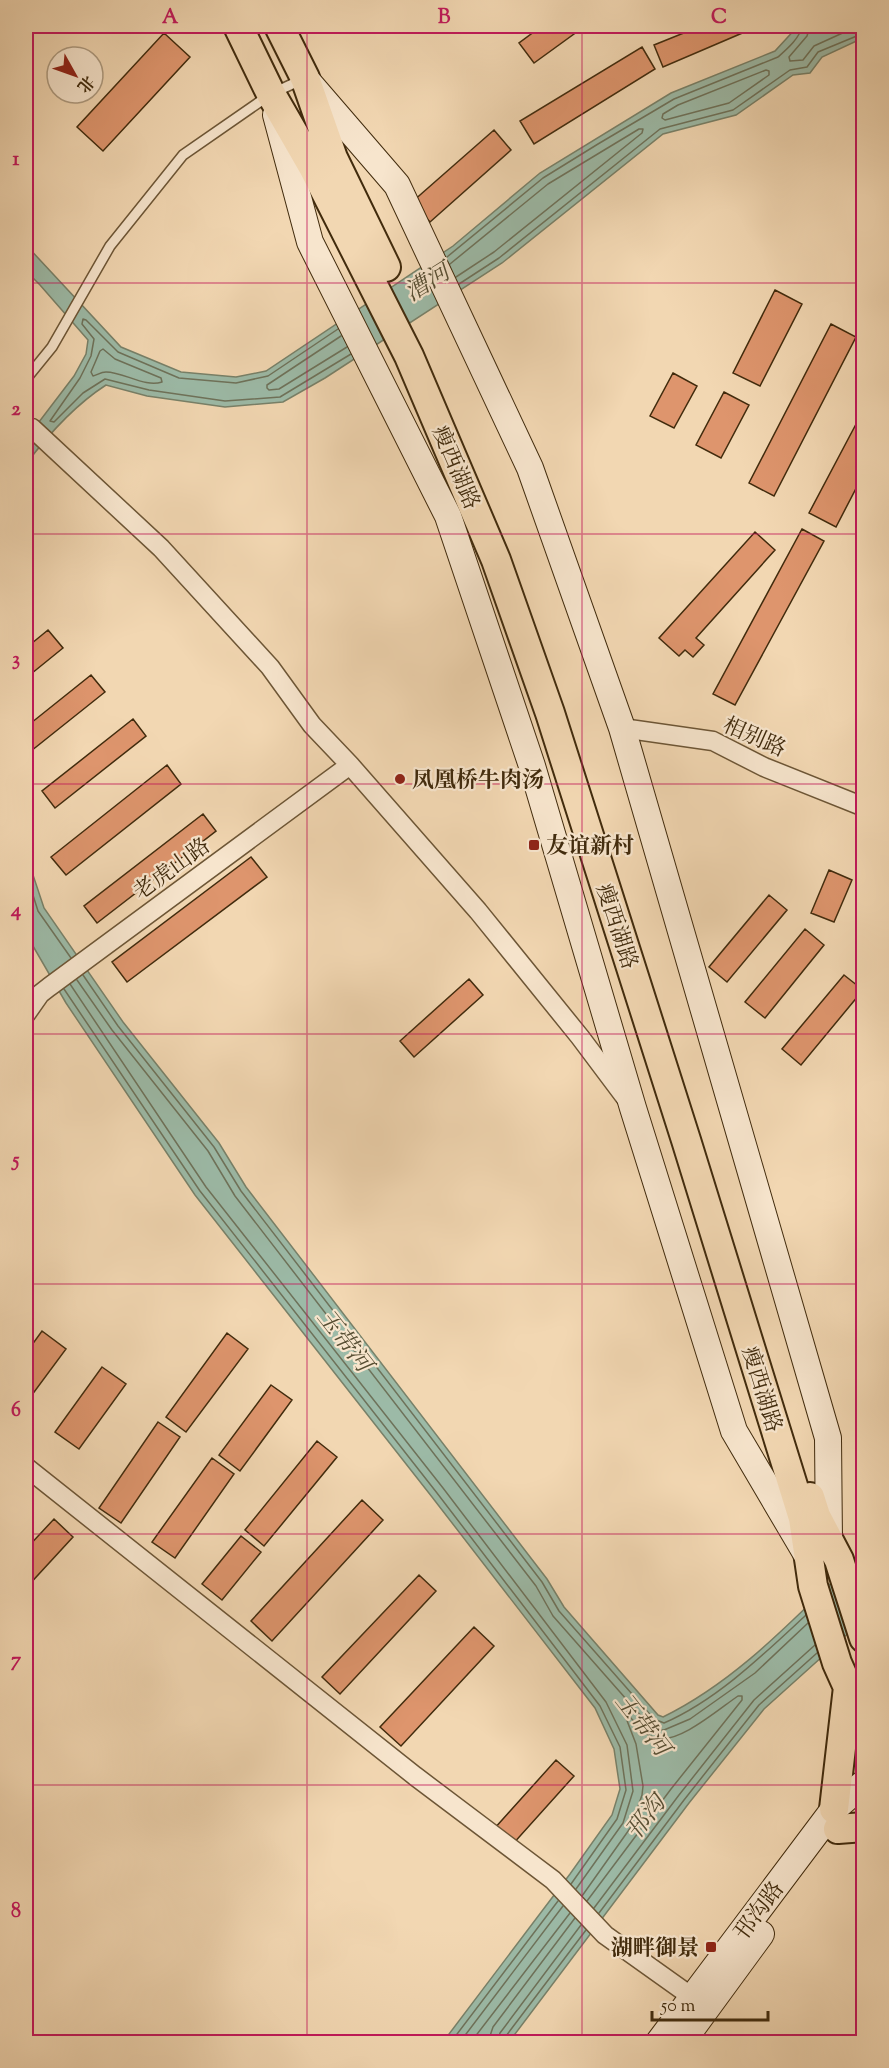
<svg xmlns="http://www.w3.org/2000/svg" width="889" height="2068" font-family="'Sorts Mill Goudy','Noto Serif SC',serif">
  <style>
    .water { fill: #9cbaa7; stroke: #788169; stroke-width: 1.5 }
    .lines { fill: none; stroke-linecap: round; stroke-linejoin: round }
    .shore { stroke: #6e725a; stroke-width: 1.5 }
    .building { fill: #de956d; stroke: #412b0d; stroke-width: 1.5 }
    .lane-casing { stroke: #6d5636; stroke-width: 12 }
    .street-casing { stroke: #6d5636; stroke-width: 21 }
    .secondary-casing { stroke: #412b0d; stroke-width: 28 }
    .primary-casing { stroke: #412b0d; stroke-width: 32 }
    .lane { stroke: #f7e5cd; stroke-width: 9 }
    .street { stroke: #f7e5cd; stroke-width: 18 }
    .secondary { stroke: #f7e5cd; stroke-width: 26 }
    .primary { stroke: #f2d7b2; stroke-width: 28 }
    .grid { fill: none; stroke: #c2185b; stroke-width: 1.5; stroke-opacity: 0.55 }
    .poi-dot { fill: #8f2418; stroke: #f7e5cd; stroke-width: 2 }
    .labels { text-anchor: middle; stroke-width: 4.5; stroke-linejoin: round; paint-order: stroke }
    .street-label { font-size: 22px; fill: #412b0d; stroke: #f7e5cd }
    .poi-label { font-size: 22px; font-weight: bold; fill: #412b0d; stroke: #f7e5cd; text-anchor: start }
    .water-label { font-size: 24px; font-style: italic; fill: #584f34; stroke: #f7e5cd }
    .neatline { fill: none; stroke: #c2185b; stroke-width: 2 }
    .grid-label { font-size: 20px; text-anchor: middle; font-weight: bold; fill: #c2185b }
  </style>
  <rect width="100%" height="100%" fill="#f2d7b2"/>
  <filter id="stains"><feTurbulence type="fractalNoise" baseFrequency=".00333" numOctaves="4"/><feColorMatrix values="0 0 0 0 .2 0 0 0 0 .09 0 0 0 0 .02 0 0 0 .5 -.17"/></filter>
  <radialGradient id="worn" r=".72"><stop offset=".6" stop-color="#630" stop-opacity="0"/><stop offset="1" stop-color="#630" stop-opacity=".3"/></radialGradient>
  <path class="water" d="M798,26H863V38L822,57L810,73L793,75L736,115L663,134L502,263L325,378L283,402L225,407L147,396L106,385C75,405 48,435 26,464V439L74,376L86,354L88,340L40,285L26,271V245L121,347L181,372L236,377L266,371L453,246L540,173L671,93L775,51Z
    M26,854L44,908L123,1022L219,1143L246,1187L547,1579L564,1607L658,1715L663,1717C741,1679 801,1611 863,1552V1620L764,1709L689,1803L509,2042H443L570,1874L612,1815L620,1789L614,1749L595,1708L432,1497L195,1195L66,1003L26,934Z"/>
  <g class="lines">
    <path class="shore" d="M810,26L807,36L789,57L790,61L803,60L814,46L858,26
      M766,70L769,71V75L729,103L665,120L662,118L663,114L678,105Z
      M447,257L543,178L598,144L674,99L778,57C787,49 800,38 802,26
      M450,264L548,184L639,129H643L642,133L494,252L456,277
      M459,284L499,258L660,129L733,110L790,70L807,67L818,52L864,33
      M338,329L268,376L236,383L179,378L118,352L86,320L83,319L82,324L94,339L91,356L80,378L50,421L54,422L83,393L105,379L149,390L225,401L280,397L351,354
      M341,336L267,385V388L269,390L279,389L347,347
      M103,349L115,359L161,378L162,382C145,388 124,372 106,372C101,372 97,375 93,376L91,372L100,351Z
      M26,873L38,911L71,958
      M83,975L118,1026L214,1147L241,1191L542,1582L559,1611L654,1719L664,1723C717,1700 764,1654 806,1615
      M77,980L112,1030L208,1151L235,1196L536,1586L553,1616L649,1725L658,1730H664L690,1719L755,1673L808,1623
      M70,984L206,1187L443,1488L606,1702L627,1745L633,1791L623,1823L576,1889
      M64,989L200,1191L437,1493L600,1706L620,1747L626,1790L617,1819L571,1884
      M582,1896L631,1827L642,1795L643,1786L636,1744L626,1718L630,1717C638,1726 644,1735 656,1738C678,1745 720,1708 738,1696H742V1700L671,1789L587,1901
      M594,1908L679,1795L754,1700L815,1645
      M599,1913L684,1800L759,1705L817,1653
      M451,2042L558,1901
      M460,2042L563,1906
      M471,2042L570,1913
      M488,2042L493,2027L575,1918
      M497,2042L500,2033L581,1925
      M505,2042L506,2036L586,1930"/>
  </g>
  <path class="building" d="M542,26H585L534,63L519,43Z
    M701,26H753L754,28L663,67L654,45Z
    M164,33L190,57L103,151L77,127Z
    M642,47L655,69L534,144L520,121Z
    M494,130L511,150L430,222L412,202Z
    M775,290L802,304L760,386L733,373Z
    M831,324L856,337L774,496L749,483Z
    M673,373L697,386L674,428L650,416Z
    M724,392L749,405L721,458L696,445Z
    M864,409V473L836,527L809,513Z
    M802,529L824,541L735,705L713,694Z
    M755,532L775,550L696,638L704,645L693,657L685,650L679,656L659,638Z
    M48,630L63,648L26,678V648Z
    M91,675L105,692L26,755V727Z
    M133,719L146,736L55,808L42,791Z
    M167,765L181,784L66,875L51,857Z
    M203,814L216,831L97,923L84,906Z
    M251,857L267,877L127,982L112,962Z
    M829,870L852,880L834,922L811,913Z
    M769,895L787,910L727,982L709,967Z
    M805,929L824,945L765,1018L745,1002Z
    M844,975L863,990L801,1065L782,1049Z
    M469,979L483,995L414,1057L400,1041Z
    M42,1331L66,1349L26,1403V1353Z
    M227,1333L248,1349L186,1432L166,1417Z
    M102,1367L126,1384L79,1449L55,1432Z
    M271,1385L292,1400L240,1471L219,1455Z
    M158,1422L180,1437L121,1523L99,1508Z
    M317,1441L337,1457L264,1546L245,1530Z
    M212,1458L234,1474L175,1558L152,1542Z
    M362,1500L383,1520L272,1641L251,1621Z
    M54,1519L73,1537L26,1588V1549Z
    M241,1536L261,1552L222,1600L202,1584Z
    M419,1575L436,1591L340,1694L322,1677Z
    M474,1627L494,1646L401,1746L380,1727Z
    M556,1760L574,1776L512,1845L494,1829Z"/>
  <g class="lines">
    <defs>
      <path id="lane" d="M26,379L52,347L110,246L183,155L271,94L303,79"/>
      <path id="street" d="M32,428L161,548L270,667L312,725L350,765L478,911L580,1037L625,1097
        M622,728L713,741L764,767L864,807
        M26,1014L40,994L49,987L350,765
        M26,1467L415,1776L553,1880L605,1935L692,1997"/>
      <path id="secondary" d="M309,83L397,185L530,468L622,728L828,1438L829,1541
        M276,115L310,242L448,516L532,766L633,1108L734,1431L807,1555
        M659,2042L834,1809L864,1783
        M682,2042L761,1934"/>
      <path id="primary" d="M238,26L271,94L313,167L409,356L496,560L550,713L686,1140L803,1518L813,1586L837,1663L864,1723
        M279,26L305,78L333,158L386,267
        M810,1497L816,1516L839,1560L864,1638
        M834,1809L848,1687
        M838,1829L864,1827"/>
    </defs>
    <use href="#lane" class="lane-casing"/>
    <use href="#street" class="street-casing"/>
    <use href="#secondary" class="secondary-casing"/>
    <use href="#primary" class="primary-casing"/>
    <use href="#lane" class="lane"/>
    <use href="#street" class="street"/>
    <use href="#secondary" class="secondary"/>
    <use href="#primary" class="primary"/>
  </g>
  <path class="grid" d="M307,26V2042M582,26V2042M26,283H864M26,534H864M26,784H864M26,1034H864M26,1284H864M26,1534H864M26,1785H864"/>
  <g class="poi-dot">
    <circle cx="400" cy="779" r="6"/>
    <rect x="528" y="839" width="12" height="12" rx="3"/>
    <rect x="705" y="1941" width="12" height="12" rx="3"/>
  </g>
  <g class="labels">
    <g class="street-label">
      <text transform="translate(457 467) rotate(67)" y="8">瘦西湖路</text>
      <text transform="translate(755 736) rotate(24)" y="8">相别路</text>
      <text transform="translate(171 868) rotate(-36)" y="8">老虎山路</text>
      <text transform="translate(618 926) rotate(72)" y="8">瘦西湖路</text>
      <text transform="translate(763 1389) rotate(73)" y="8">瘦西湖路</text>
      <text transform="translate(758 1910) rotate(-53)" y="8">邗沟路</text>
    </g>
    <g class="poi-label">
      <text x="412" y="787">凤凰桥牛肉汤</text>
      <text x="546" y="853">友谊新村</text>
      <text x="699" y="1955" text-anchor="end">湖畔御景</text>
    </g>
    <g class="water-label">
      <text transform="translate(427 282) rotate(-32)" y="8">漕河</text>
      <text transform="translate(345 1340) rotate(52)" y="8">玉带河</text>
      <text transform="translate(643 1724) rotate(52)" y="8">玉带河</text>
      <text transform="translate(645 1817) rotate(-53)" y="8">邗沟</text>
    </g>
  </g>
  <rect width="889" height="2068" fill="none" stroke="#f2d7b2" stroke-width="66"/>
  <g transform="translate(75 75) rotate(130)"><circle r="28" fill="#f7e5cd" stroke="#ae9b80" stroke-width="1.5"/>
  <path d="M0-4.5L10 22L0 15L-10 22Z" fill="#8f2418"/>
  <text y="-9" font-size="16" font-weight="bold" text-anchor="middle" fill="#412b0d">北</text>
  </g>
  <path d="M652 2011v9h116v-9" fill="none" stroke="#412b0d" stroke-width="3"/>
  <text x="661" y="2011" font-size="18" fill="#412b0d" stroke="#f7e5cd" stroke-width="4.5" paint-order="stroke">50 m</text>
  <rect x="33" y="33" width="823" height="2002" class="neatline"/>
  <g class="grid-label">
    <text x="170" y="23">A</text>
    <text x="444" y="23">B</text>
    <text x="719" y="23">C</text>
    <text x="16" y="165">1</text>
    <text x="16" y="415">2</text>
    <text x="16" y="665">3</text>
    <text x="16" y="916">4</text>
    <text x="16" y="1166">5</text>
    <text x="16" y="1416">6</text>
    <text x="16" y="1666">7</text>
    <text x="16" y="1917">8</text>
  </g>
  <rect width="100%" height="100%" filter="url(#stains)"/>
  <rect width="100%" height="100%" fill="url(#worn)"/>
</svg>
